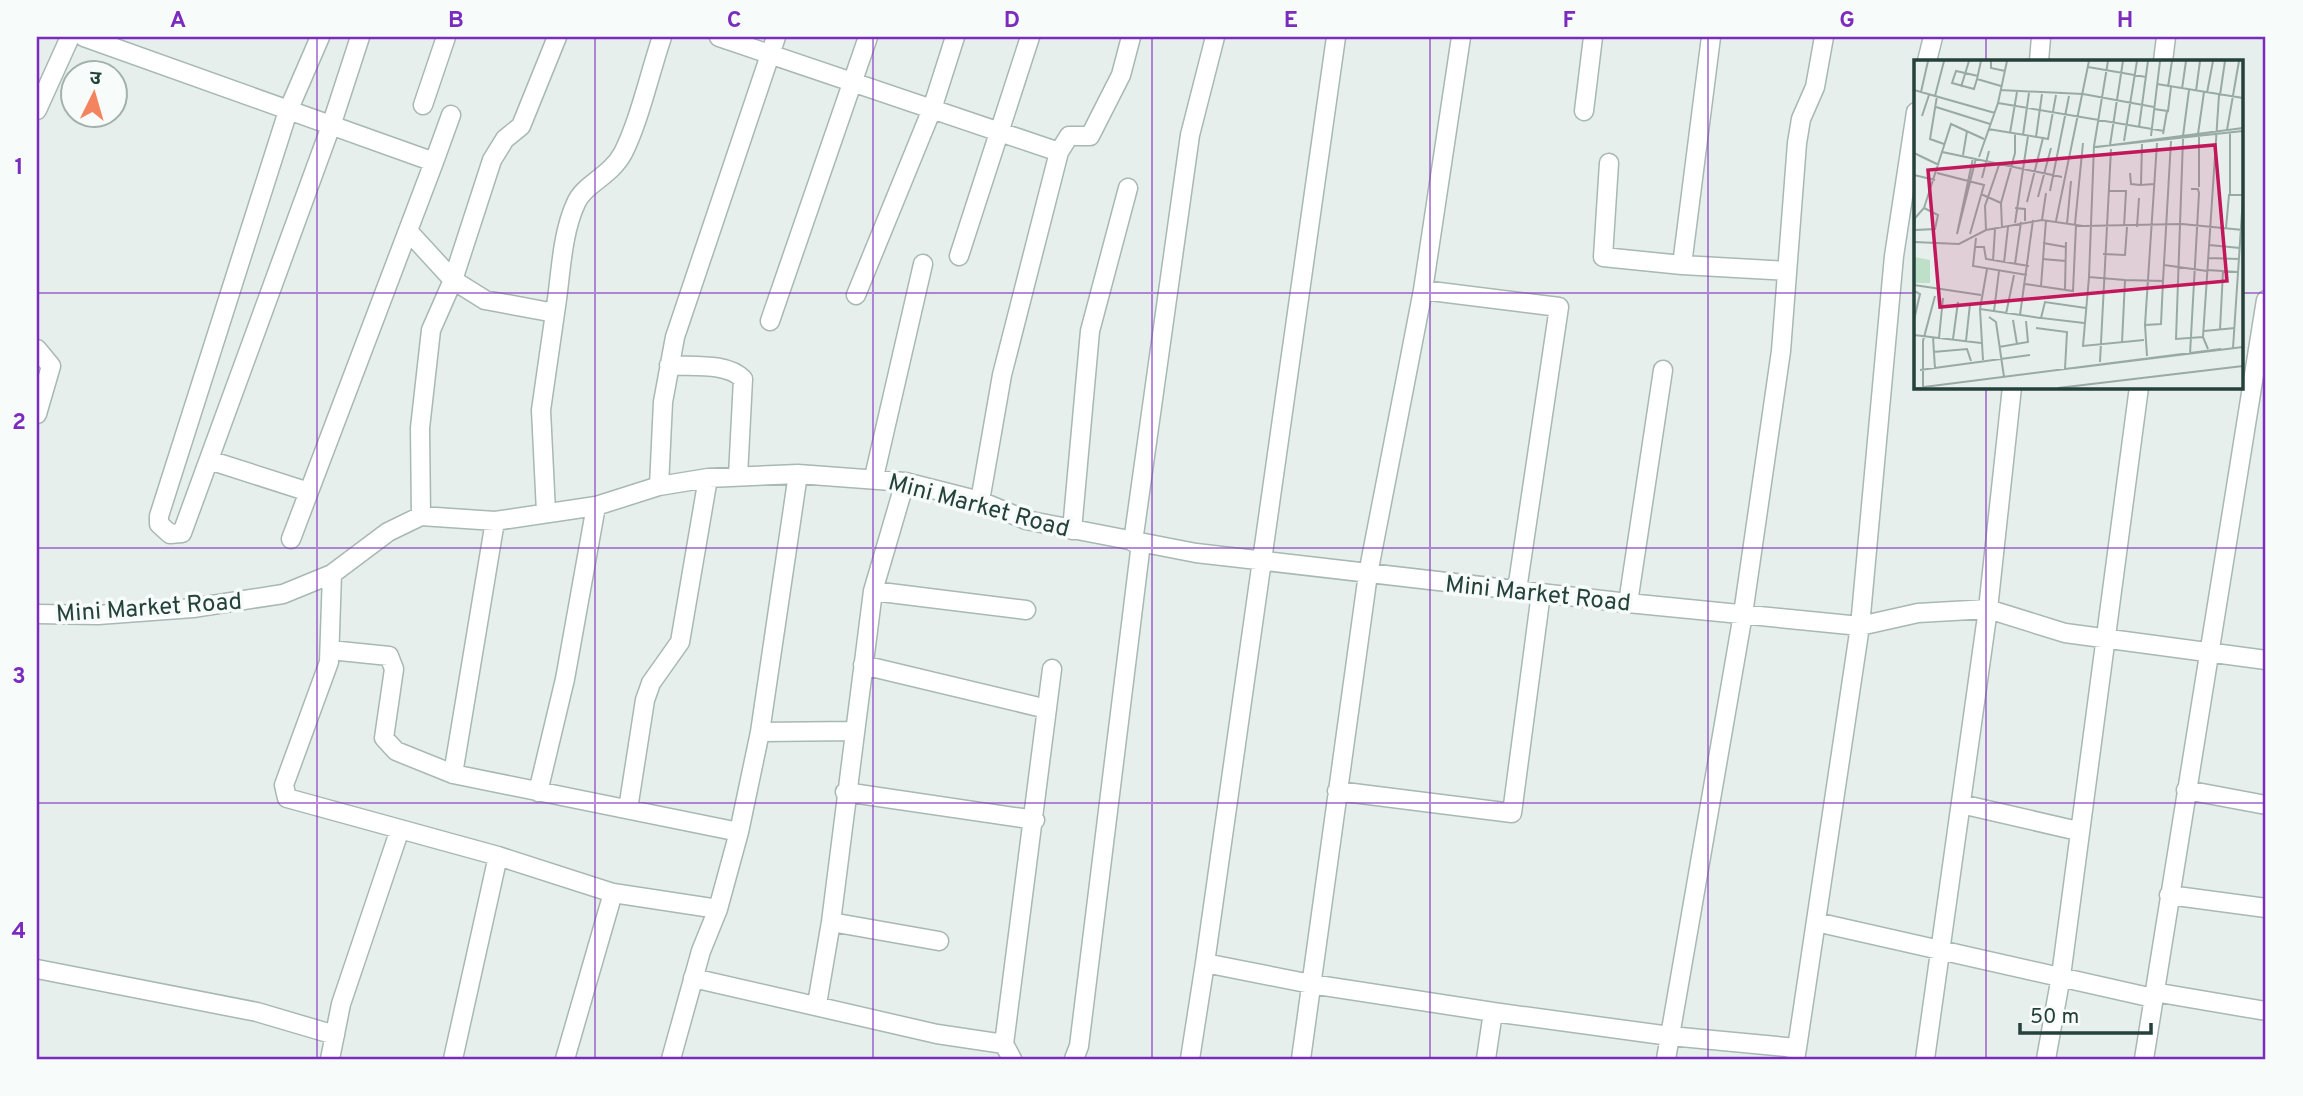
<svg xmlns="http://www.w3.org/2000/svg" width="2303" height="1096" font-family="Overpass,'Noto Sans Devanagari',sans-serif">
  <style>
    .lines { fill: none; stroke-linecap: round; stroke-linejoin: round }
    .minor-casing { stroke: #a8b8b2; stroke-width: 21 }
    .minor { stroke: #fff; stroke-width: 18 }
    .grid { fill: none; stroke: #7b2cbf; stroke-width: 2; stroke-opacity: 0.55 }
    .labels { text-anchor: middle; stroke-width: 7; stroke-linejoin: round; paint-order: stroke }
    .street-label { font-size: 24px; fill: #24423a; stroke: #f7fbf9 }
    .inset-road { fill: none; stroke: #98aaa4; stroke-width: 2 }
    .view { fill: #c2185b; fill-opacity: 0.15; stroke: #c2185b; stroke-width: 3.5 }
    .inset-edge { fill: none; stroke: #24423a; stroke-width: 3.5 }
    .neatline { fill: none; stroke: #7b2cbf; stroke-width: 2.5 }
    .grid-label { font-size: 23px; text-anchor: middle; font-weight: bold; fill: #7b2cbf }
  </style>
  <rect width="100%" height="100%" fill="#e6efeb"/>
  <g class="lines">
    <defs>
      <path id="minor" d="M84,37L434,162L291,539
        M320,37L288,111L159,516V524L170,534L182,533L332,123L360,37
        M719,37L1059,152
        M1711,37L1682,265L1787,271
        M1927,61L1933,37
        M2039,61L2041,37
        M2163,61L2166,37
        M423,105L446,37
        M37,110L70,37
        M1584,111L1593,37
        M434,162L451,115
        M1609,163L1603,257L1682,265
        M409,232L453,280L485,300L555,313L541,410L546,512
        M959,256L1030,37
        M1423,290L1559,307L1517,590
        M856,295L932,109L955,37
        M555,313C561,277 561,235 576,203C584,184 610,177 623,153C639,122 650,72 662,37
        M770,321L868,37
        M37,349L51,366L37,414
        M669,365C691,367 727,362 743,379L738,476
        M209,460L309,492
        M874,477L923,264
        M659,486L663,402L675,337L776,37
        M980,501L1002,375L1059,152L1069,136H1090L1121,75L1131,37
        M421,516L420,428L431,330L453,280L492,160L505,139L521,126L557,37
        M1072,530L1090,331L1128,188
        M1133,542L1190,135L1215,37
        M332,574L329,662L284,785L287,798L498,856L613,893L718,909
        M873,591L1026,610
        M1628,603L1663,370
        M37,614L98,615L193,608L283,594L332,574L388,532L421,516L495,521L596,506L659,486L708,478L798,474L905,482L980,501L1026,520L1196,553L1628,603L1860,626L1918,613L1988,609L2065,633L2266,660
        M330,650L389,656L394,669L384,738L396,751L453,774L739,832
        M863,665L1047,709
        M760,732L853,731
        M453,774L495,521
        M2186,790L2266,805
        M1337,791L1512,813L1541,593
        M538,792L565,679L596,506
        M845,792L1035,820
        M1961,804L2078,831
        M628,809L645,700L651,683L680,642L708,478
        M2169,895L2266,908
        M831,922L939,941
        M1816,922L2153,998
        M1205,963L1336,37
        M37,969L257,1012L335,1035
        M693,978L937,1034L1004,1044L1012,1059
        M2154,992L2266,1011
        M817,1004L831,922L873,591L905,482
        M1004,1044L1052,669
        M1797,1048L1860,626L1894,256L1916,112
        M330,1059L341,1004L400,829
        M453,1059L498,856
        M565,1059L613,893
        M671,1059L701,951L718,909L739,832L760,732L798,474
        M1074,1059L1079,1046L1141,543
        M1190,1059L1205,963L1311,984L1493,1012
        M1301,1059L1368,574L1423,290L1461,37
        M1486,1059L1493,1012L1670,1036L1797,1048L1795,1059
        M1666,1059L1743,614L1781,351L1797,143L1801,119L1815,87L1824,37
        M1925,1059L1988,609L2012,387
        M2046,1059L2061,976L2139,387
        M2144,1059L2266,300"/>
    </defs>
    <use href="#minor" class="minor-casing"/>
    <use href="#minor" class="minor"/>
  </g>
  <path class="grid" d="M317,37V1059M595,37V1059M873,37V1059M1152,37V1059M1430,37V1059M1708,37V1059M1986,37V61M37,293H1916M2242,293H2266M1986,387V1059M37,548H2266M37,803H2266"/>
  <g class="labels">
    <g class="street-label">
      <text transform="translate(979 505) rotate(15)" y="8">Mini Market Road</text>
      <text transform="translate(1538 593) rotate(6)" y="8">Mini Market Road</text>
      <text transform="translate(149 607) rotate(-4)" y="8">Mini Market Road</text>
    </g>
  </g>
  <g transform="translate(1914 60)">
    <rect width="329" height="329" fill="#e6efeb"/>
    <path d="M0,197L16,200V223H0Z" fill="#bfe0c8"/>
    <path class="inset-road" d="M77,1V8L91,11M174,7L232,17M64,16L42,11L38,23L60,29L63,19L67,1M63,19L87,26M243,24L329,38M47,27L55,1M254,27L258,1M268,29L272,1M0,30L81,53M86,30L169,34L240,47M282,31L286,1M7,32L14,1M293,33L299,1M306,35L311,1M21,36L30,1M23,36L16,79L30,84M84,43L250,71M22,47L76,64M240,49L254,51L257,27M8,56L15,35M225,67L234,1M74,69L129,78M313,70L325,1M96,73L103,32M316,73V135M249,74L253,51M284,74L290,32M109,75L115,33M237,76L246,1M269,76L275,30M122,77L128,34M269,79L262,279L289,277M210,81L223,1M228,84L227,125L240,124M196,85L209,1M181,87L329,71M183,87L329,68M28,92L37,64L70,79M0,93L25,105M49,95L53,71M65,97L84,43L93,1M23,113L70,125L56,174M216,113L217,124L227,125M0,115L21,120M68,118L75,91M285,127V77M136,131L155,36M194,131H212L210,167M67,134L87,143L88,168M124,137L137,88M113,142L129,78L134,79L142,35M87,143L101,93V73M101,148L111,149V161M128,160L132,133M142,161L175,1M101,163L114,76M153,164L157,121M161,164L169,83M223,167L225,138M312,168L315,135H329M1,170L21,169L24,155L10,148M72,170L71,146L86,102M0,174L1,158L10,148L28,92L148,117M43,174L59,98M43,174L62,98M62,178L59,206L113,215M0,182L45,184L72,170L128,160L169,166L268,164L329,170M129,183L152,187M295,185L326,188M62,187H70L72,199L115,206M189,194L211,195L213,167M294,198L325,199M128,199L152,201M79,201L81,169M90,203L94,167M101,204L107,162M250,205L293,211M293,210L324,212M175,217L180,86L194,1M211,220L175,217L169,286L230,280M249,221L257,81M111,224L159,231L162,165M0,225L67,235M127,226L132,160M151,229L152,182M0,231L6,234L0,260M66,249L126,258M80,251L85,211M92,254L100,215M106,255L119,160M75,257L82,262L90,317M99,260L103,284M170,263L127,258L131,242L172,248M122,268L153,272L151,309M306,270L309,211M290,271L321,268M0,275L67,283M19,277L21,309M25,278L29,238M39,279L44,242M52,281L56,244H66M208,283L211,220L249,221L247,264L231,265M85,287L114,282L112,261M319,288L329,137M294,289L289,277L305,35M19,292L53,289L57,301M276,294L285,133L284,129H277M233,296L231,265L243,83M69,300L66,249L73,209M186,302L197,89M160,308L329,287M6,310L116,295M9,327V281L21,236M2,328L307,289M144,328L329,306"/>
    <path class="view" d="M301,85L313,221L26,247L14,110Z"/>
    <rect width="329" height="329" class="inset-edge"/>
  </g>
  <rect width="2303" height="1096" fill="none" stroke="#f7fbf9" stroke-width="77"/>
  <g transform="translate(94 94) rotate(5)"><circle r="33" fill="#f7fbf9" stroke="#a3b1ad" stroke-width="2"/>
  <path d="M0-5L12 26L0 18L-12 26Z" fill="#f4845f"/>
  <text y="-10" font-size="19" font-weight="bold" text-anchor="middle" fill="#24423a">उ</text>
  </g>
  <path d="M2020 1023v10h131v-10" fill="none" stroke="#24423a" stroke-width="3.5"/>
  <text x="2030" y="1023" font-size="21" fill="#24423a" stroke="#f7fbf9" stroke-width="5" paint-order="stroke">50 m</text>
  <rect x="38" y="38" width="2226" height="1020" class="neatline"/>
  <g class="grid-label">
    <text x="178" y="27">A</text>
    <text x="456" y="27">B</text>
    <text x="734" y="27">C</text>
    <text x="1012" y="27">D</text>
    <text x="1291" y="27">E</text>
    <text x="1569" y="27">F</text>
    <text x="1847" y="27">G</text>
    <text x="2125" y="27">H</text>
    <text x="19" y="174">1</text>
    <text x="19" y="429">2</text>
    <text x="19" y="683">3</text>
    <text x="19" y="938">4</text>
  </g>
</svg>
